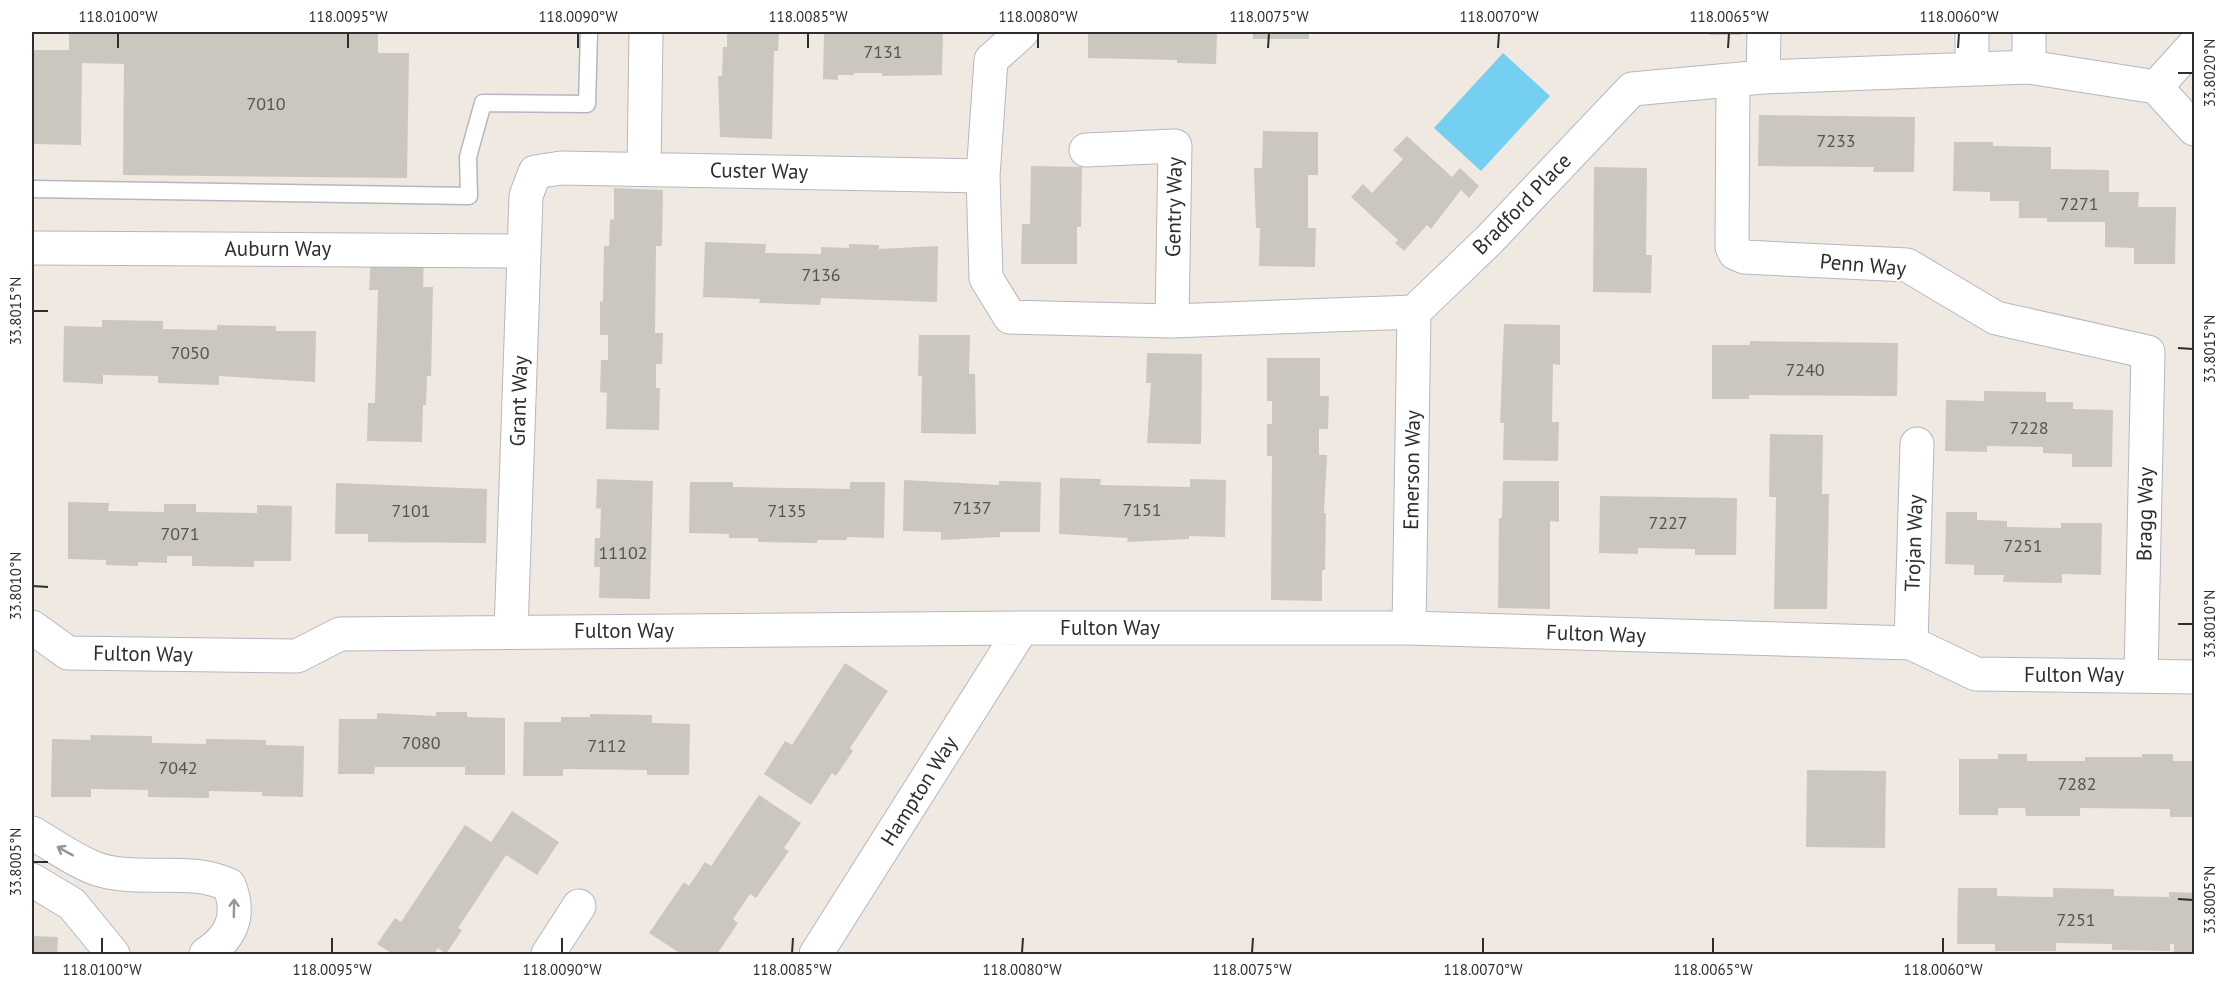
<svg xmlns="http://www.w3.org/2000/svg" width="2226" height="986" font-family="'PT Sans',sans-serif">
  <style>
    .water { fill: #75cff0 }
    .building { fill: #cbc7bf }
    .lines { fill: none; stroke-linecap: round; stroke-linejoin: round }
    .service-casing { stroke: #b4b7c1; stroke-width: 19 }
    .minor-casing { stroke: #b4b7c1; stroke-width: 35 }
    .tertiary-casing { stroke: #b4b7c1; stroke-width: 35 }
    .service { stroke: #fff; stroke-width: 16 }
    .minor { stroke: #fff; stroke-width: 33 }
    .tertiary { stroke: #fff; stroke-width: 33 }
    .oneway { stroke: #969696 }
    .ticks { fill: none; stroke: #2e2e2e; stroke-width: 2 }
    .labels { text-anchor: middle; stroke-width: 4.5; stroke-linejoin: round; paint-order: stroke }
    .number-label { font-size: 18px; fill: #555452 }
    .street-label { font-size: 21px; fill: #2e2e2e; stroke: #fff }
    .neatline { fill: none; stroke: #2e2e2e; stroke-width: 2 }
    .ticks-label { font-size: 15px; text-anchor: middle; fill: #2e2e2e }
  </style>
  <rect width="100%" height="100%" fill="#efe9e1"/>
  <path class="water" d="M1503,53L1550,96L1481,171L1434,128Z"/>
  <path class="building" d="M69,32H378V53H409L407,178L123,175L124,64L82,63L81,145L32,144V50H69Z
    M727,32H779L778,51H774L772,139L720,137L718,76H722L723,47H727Z
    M824,32H943L942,75L882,76V73H854V75H838V80L823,79Z
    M1088,32H1217L1216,64L1177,63V60L1088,58Z
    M1253,32H1309V39H1253Z
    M1585,32H1621V34H1585Z
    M1709,32H1741V35H1709Z
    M1759,115L1915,117L1914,172H1873L1874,167L1758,166Z
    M1263,131L1318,132V175H1308V228H1316L1315,267L1259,266L1260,228H1256L1254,168H1262Z
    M1407,136L1452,177L1460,168L1479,186L1469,198L1461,190L1431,229L1427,225L1404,251L1395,243L1398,240L1351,197L1363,184L1372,193L1403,159L1393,150Z
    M1954,142H1993V146L2051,147V169L2109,170V192H2139L2138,207H2176L2175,264H2134V248L2105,247V222H2047V218H2019V201H1990V192L1953,191Z
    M1031,166L1082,167L1081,227H1077V264H1021L1022,224H1030Z
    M1594,167L1647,168L1646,255H1652L1651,293L1593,292Z
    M614,188L663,190L662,246H656L655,333H663L662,364H656V388H660L659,430L606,429L607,393L600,392L601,360H608V335H600V301L603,302L604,246H609L610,219L614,220Z
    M705,242L766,244L765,253L821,254V247L849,248V244L879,245V249L938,246L937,302L821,298L820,305L759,303L760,299L703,297Z
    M371,256L424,258L423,287H433L431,376H427L426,405H423L422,442L367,441L368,403H375L378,290H369Z
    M102,320L163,321V329L217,330V325L276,326V331H316L315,382L219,376V385L158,383V376L103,375V384L63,382L64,326L102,327Z
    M1504,324L1560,325V365L1553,364L1552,422H1559L1558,461L1503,460L1504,423H1500Z
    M919,335H970L969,374H975L976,434L921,433L922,376H918Z
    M1750,341L1898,343L1897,396L1749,395V399H1712V345H1750Z
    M1147,353L1202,354L1201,444L1147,443L1151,383H1146Z
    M1267,358H1320V396H1329L1328,429H1319V455H1327L1324,513H1326L1325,570H1322V601L1271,600L1272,456H1267V424H1272V401H1267Z
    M1984,391L2046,392V402H2073V409L2113,410L2112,467H2072V454L2043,453V447L1987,446V452L1945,451L1946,400L1984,401Z
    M1770,434L1823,435L1822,494H1829L1827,609H1774L1776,497H1769Z
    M1060,478L1101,479L1100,485L1190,487V479L1226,480L1225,537L1189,536V539L1127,542L1128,538L1059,534Z
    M597,479L653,481L650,599L599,598L600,567H594L595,538H600L601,509L596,508Z
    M904,480L999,485V481L1041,482L1040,532H1000V537L941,540V532L903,531Z
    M1503,481H1559V522L1550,521V609L1498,608L1499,518H1502Z
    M690,482H733V487L850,489V482H885L884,538L847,537V540H817V543L758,542V538H729V534L689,533Z
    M336,483L487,489L486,543L368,542V534H335Z
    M1600,496L1737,498L1736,555H1695V549L1638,548V554L1599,553Z
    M68,502L109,503L108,511L164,512V504H196V512L257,513V505L292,506L291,561H254V567L192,566V556H167V563L138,562V566L106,565V560L68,559Z
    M1946,512H1977V520L2007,521V527L2061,528V523H2102L2101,575L2062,574V583L2003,582L2004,575H1974V565L1945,564Z
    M845,663L888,691L850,748L853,751L836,776L832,773L811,805L764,774L785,741L792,745Z
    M436,712H467V717L505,718V775H465V767H375L374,774H338L339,719H377V713L436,716Z
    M590,714L652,715V723L690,724L689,775H647V770L563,769V776H523L524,722H561V717H590Z
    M90,735L152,736V743L206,744V739L266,740V745L304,746L303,797L262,796V792L209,791V798L148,797V790L91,789V797H51L52,739L91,740Z
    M1998,754H2027V761H2085V757H2142V754H2173V761H2194V817H2170V809L2080,808V816H2026L2025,808H1998V815H1959V759H1998Z
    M1807,770L1886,771L1885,848L1806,847Z
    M759,795L801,823L784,848L789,851L756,898L750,894L733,919L738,923L717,954H681L649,933L684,882L689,886L705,862L711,866Z
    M512,811L559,842L537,875L506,855L458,928L462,930L446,954L438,948L434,954H393L377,944L395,918L401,922L465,825L491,842Z
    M1958,888H1997V896L2053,897V888L2114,889V896L2169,897V892L2194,893V954H2174V944H2170V951L2112,950V944L2056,943V951H1995V944H1957Z
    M32,936L58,937L57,954H32Z"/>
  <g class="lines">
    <defs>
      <path id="service" d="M32,189L469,196L468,157L483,103L587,104L589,32"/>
      <path id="minor" d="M1022,32L991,60L983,176L986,278L1010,317L1172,321L1414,312L1489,240L1632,89L1763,77L2029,67V32
        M1972,69V32
        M1763,77L1764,32
        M1733,80L1732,247L1735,253L1744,257L1907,265L1996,318L2148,352L2141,675
        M2156,87L2194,45
        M1086,150L1175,146L1172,321
        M644,169L646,32
        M32,248L524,251
        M32,627L68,653L297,656L340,634L1022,628H1409L1911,643L1976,674L2194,677
        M1409,628L1414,312
        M511,632L526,196L535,172L561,168L983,176
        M1911,643L1917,444
        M32,833C52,844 74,861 97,869C140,883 188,866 229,885C241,915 232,937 206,954
        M32,880L72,904L113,954
        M548,954L579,906
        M816,954L1022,628"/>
      <path id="tertiary" d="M2029,67L2156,87L2194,129"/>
    </defs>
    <use href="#service" class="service-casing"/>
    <use href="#minor" class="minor-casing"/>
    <use href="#tertiary" class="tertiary-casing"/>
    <use href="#service" class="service"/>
    <use href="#minor" class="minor"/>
    <use href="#tertiary" class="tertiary"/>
  </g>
  <defs><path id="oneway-shaft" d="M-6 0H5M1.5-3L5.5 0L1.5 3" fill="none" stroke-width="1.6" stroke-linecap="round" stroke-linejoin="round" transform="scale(1.5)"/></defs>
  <g class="oneway">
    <use href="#oneway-shaft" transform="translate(65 851) rotate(-151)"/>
    <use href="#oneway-shaft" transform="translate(234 908) rotate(-89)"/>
  </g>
  <path class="ticks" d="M118,48V33M348,48V33M578,48V33M808,48V33M1038,48V33M1268,48L1269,33M1498,48L1499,33M1728,48L1729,33M1958,48L1959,33M2178,73H2193M33,311H48M2178,348L2193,349M33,586L48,587M2178,624H2193M33,862H48M2178,899L2193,900M102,953V938M332,953V938M562,953V938M792,953L793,938M1022,953L1023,938M1252,953L1253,938M1483,953V938M1713,953V938M1943,953V938"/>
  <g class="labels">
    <g class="number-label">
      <text x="883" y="58">7131</text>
      <text x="266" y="110">7010</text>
      <text x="1836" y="147">7233</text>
      <text x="2079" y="210">7271</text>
      <text x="821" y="281">7136</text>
      <text x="190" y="359">7050</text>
      <text x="1805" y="376">7240</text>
      <text x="2029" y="434">7228</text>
      <text x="972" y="514">7137</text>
      <text x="1142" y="516">7151</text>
      <text x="411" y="517">7101</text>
      <text x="787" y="517">7135</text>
      <text x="1668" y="529">7227</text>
      <text x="180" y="540">7071</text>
      <text x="2023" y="552">7251</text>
      <text x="623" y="559">11102</text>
      <text x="421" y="749">7080</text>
      <text x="607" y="752">7112</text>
      <text x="178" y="774">7042</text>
      <text x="2077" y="790">7282</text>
      <text x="2076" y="926">7251</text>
    </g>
    <g class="street-label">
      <text transform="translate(759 171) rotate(1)" y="7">Custer Way</text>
      <text transform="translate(1522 204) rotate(-46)" y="7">Bradford Place</text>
      <text transform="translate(1174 207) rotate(-89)" y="7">Gentry Way</text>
      <text x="278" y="256">Auburn Way</text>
      <text transform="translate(1863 265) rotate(5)" y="7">Penn Way</text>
      <text transform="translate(519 401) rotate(-88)" y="7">Grant Way</text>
      <text transform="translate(1412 470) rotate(-89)" y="7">Emerson Way</text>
      <text transform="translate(2145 514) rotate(-89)" y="7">Bragg Way</text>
      <text transform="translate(1914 543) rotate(-88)" y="7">Trojan Way</text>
      <text x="1110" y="635">Fulton Way</text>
      <text x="624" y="638">Fulton Way</text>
      <text transform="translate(1596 634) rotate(2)" y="7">Fulton Way</text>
      <text transform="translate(143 654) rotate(1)" y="7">Fulton Way</text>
      <text x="2074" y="682">Fulton Way</text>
      <text transform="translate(919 791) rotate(-58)" y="7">Hampton Way</text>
    </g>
  </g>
  <rect width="2226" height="986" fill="none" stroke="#ffffff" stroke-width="66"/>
  <rect x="33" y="33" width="2160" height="920" class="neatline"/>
  <g class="ticks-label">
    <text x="118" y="22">118.0100°W</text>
    <text x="348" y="22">118.0095°W</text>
    <text x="578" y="22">118.0090°W</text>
    <text x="808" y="22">118.0085°W</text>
    <text x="1038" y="22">118.0080°W</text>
    <text x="1269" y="22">118.0075°W</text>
    <text x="1499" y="22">118.0070°W</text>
    <text x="1729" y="22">118.0065°W</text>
    <text x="1959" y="22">118.0060°W</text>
    <text transform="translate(2210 73) rotate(-90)" y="5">33.8020°N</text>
    <text transform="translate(16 311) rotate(-90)" y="5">33.8015°N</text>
    <text transform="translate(2210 349) rotate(-90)" y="5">33.8015°N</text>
    <text transform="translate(16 586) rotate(-90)" y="5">33.8010°N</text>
    <text transform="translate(2210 624) rotate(-90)" y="5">33.8010°N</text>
    <text transform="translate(16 862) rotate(-90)" y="5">33.8005°N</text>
    <text transform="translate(2210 900) rotate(-90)" y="5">33.8005°N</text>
    <text x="102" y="975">118.0100°W</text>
    <text x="332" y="975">118.0095°W</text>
    <text x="562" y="975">118.0090°W</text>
    <text x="792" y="975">118.0085°W</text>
    <text x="1022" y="975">118.0080°W</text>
    <text x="1252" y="975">118.0075°W</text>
    <text x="1483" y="975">118.0070°W</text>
    <text x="1713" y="975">118.0065°W</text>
    <text x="1943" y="975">118.0060°W</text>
  </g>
</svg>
